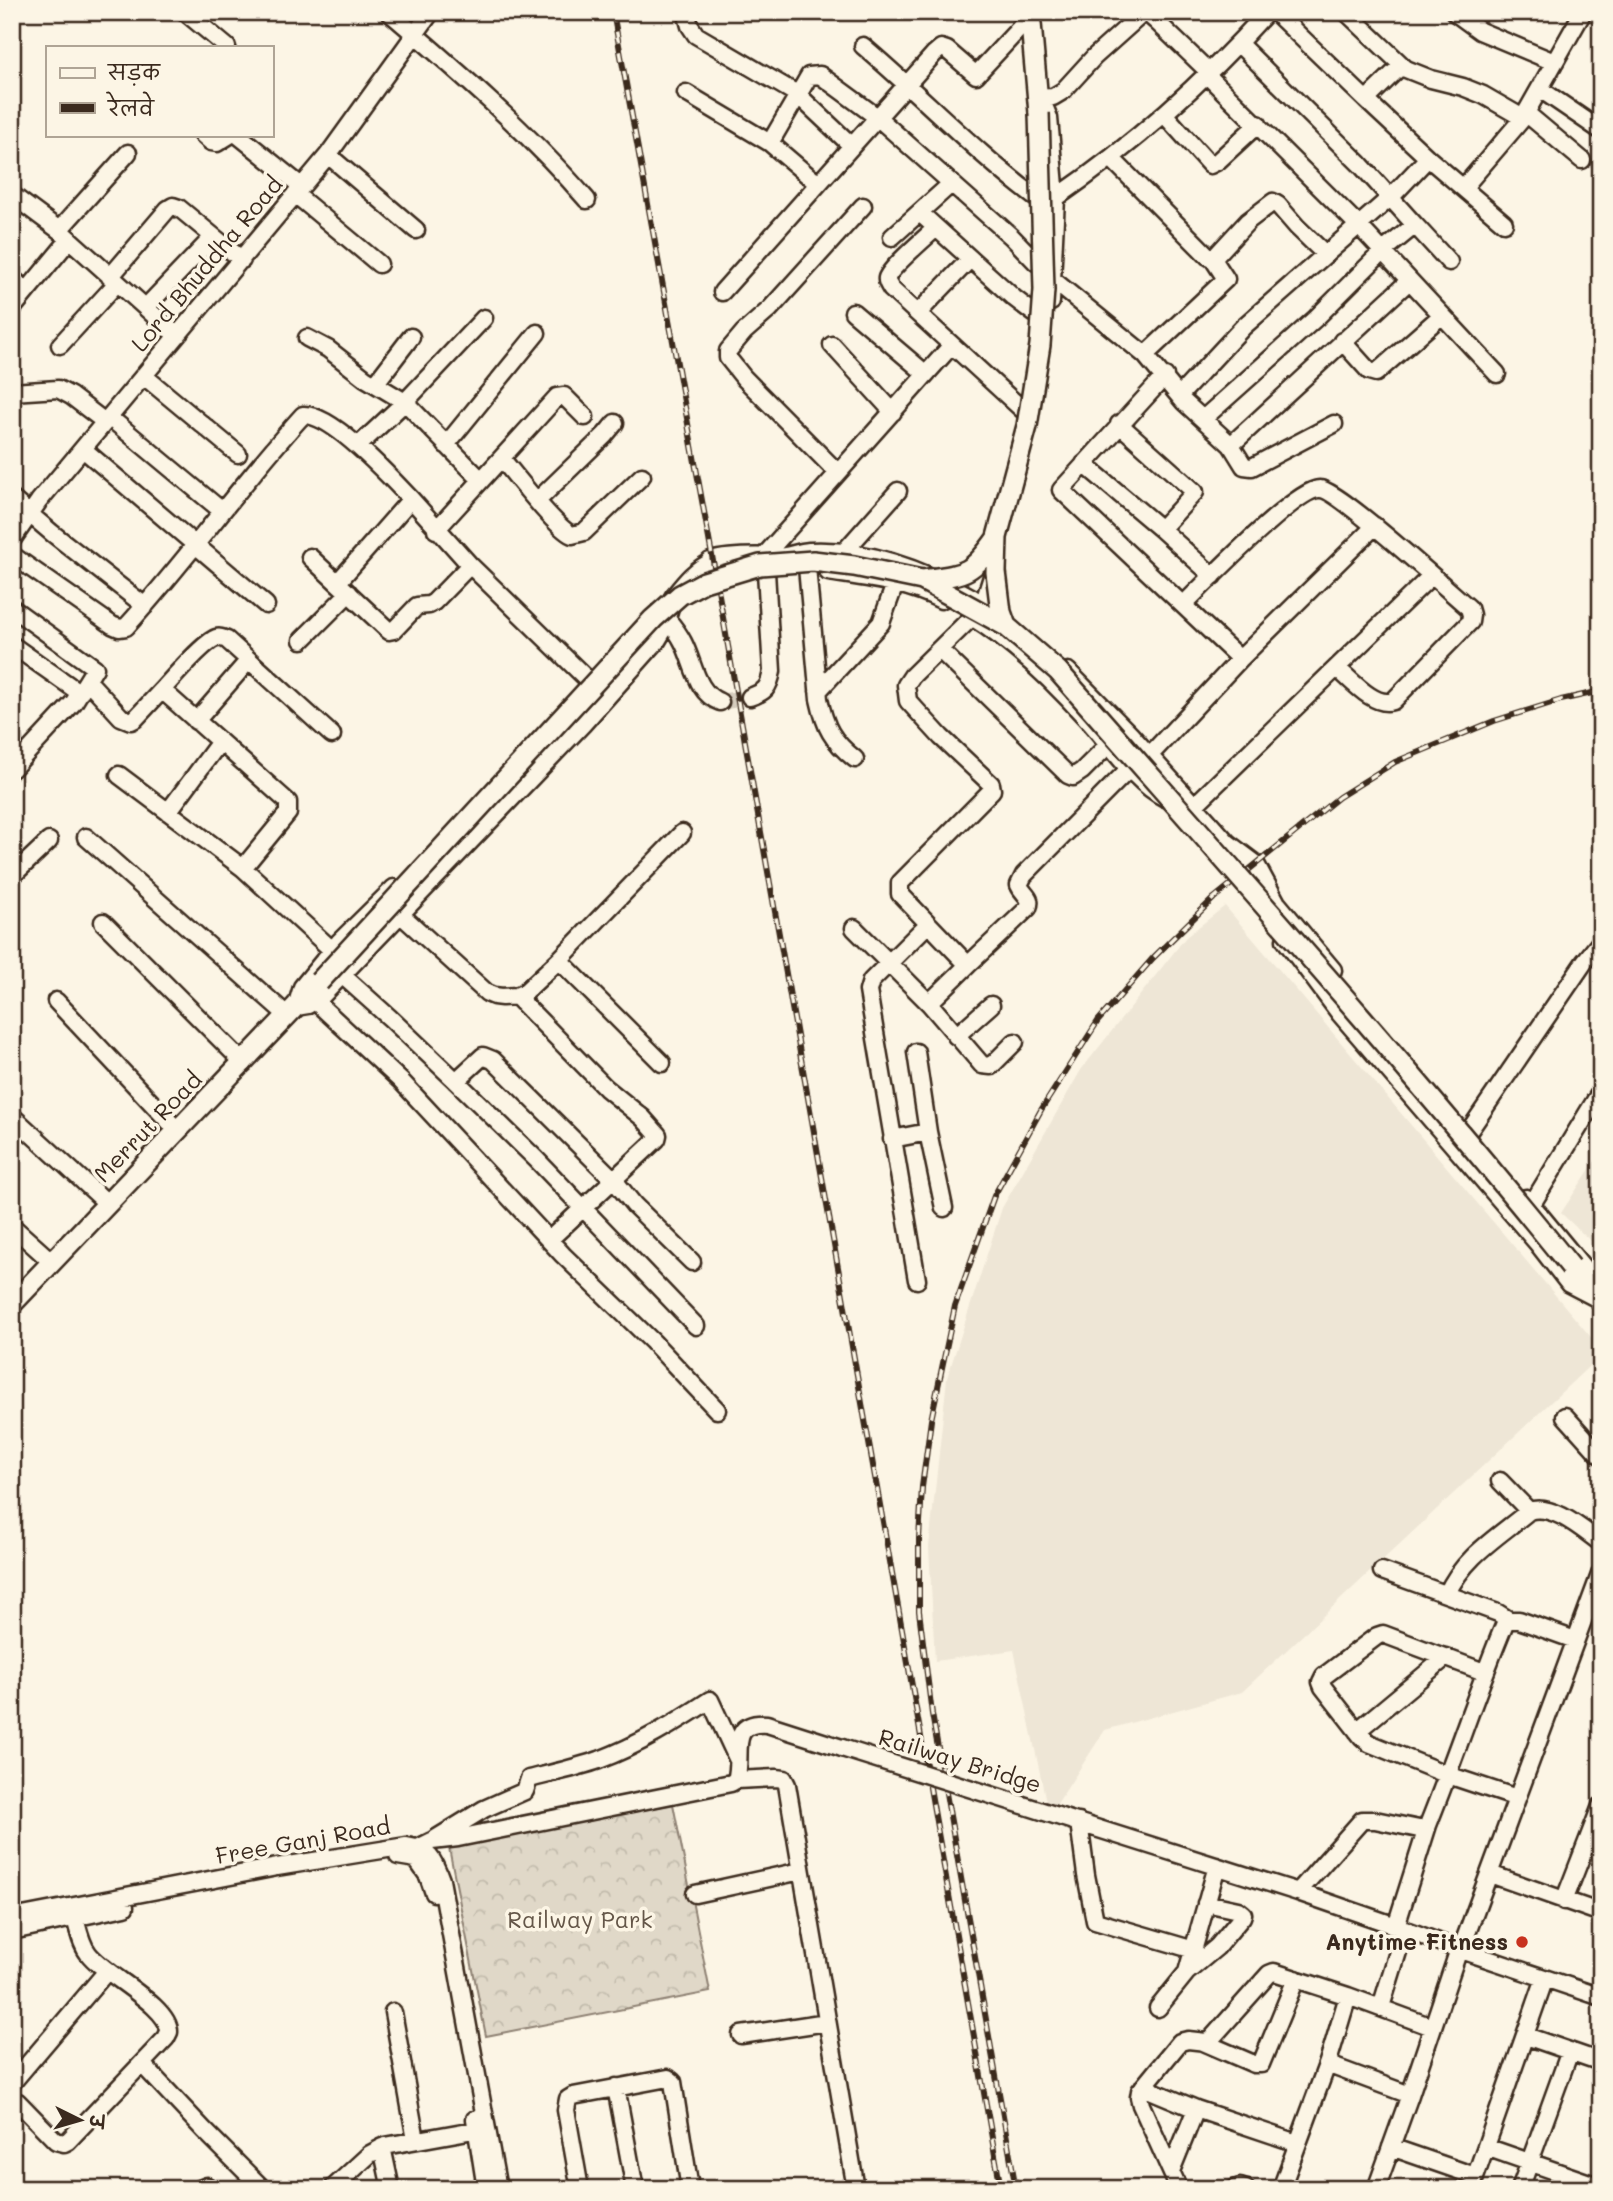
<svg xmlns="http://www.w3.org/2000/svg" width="1613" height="2201" font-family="Mali,'Playpen Sans Deva',sans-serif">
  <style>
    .built { fill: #eee6d6 }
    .forest { fill: url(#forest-crowns); stroke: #8e8173; stroke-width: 2 }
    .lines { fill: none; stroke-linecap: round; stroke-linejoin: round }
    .minor-tunnel { stroke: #d5ccbd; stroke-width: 16; stroke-dasharray: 16 8; stroke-linecap: butt }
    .minor-casing { stroke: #3b2a1e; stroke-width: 21 }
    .major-casing { stroke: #3b2a1e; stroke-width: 24 }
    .minor { stroke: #fcf5e5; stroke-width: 16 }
    .major { stroke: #fcf5e5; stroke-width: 19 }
    .rail-casing { stroke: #3b2a1e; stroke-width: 6 }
    .rail { stroke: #fcf5e5; stroke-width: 3.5; stroke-dasharray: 10; stroke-linecap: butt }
    .minor-bridge-casing { stroke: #3b2a1e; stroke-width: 21; stroke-linecap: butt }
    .major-bridge-casing { stroke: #3b2a1e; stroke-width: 24; stroke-linecap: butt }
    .minor-bridge { stroke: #fcf5e5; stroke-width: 16 }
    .major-bridge { stroke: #fcf5e5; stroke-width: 19 }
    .poi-dot { fill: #c8321e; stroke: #fcf5e5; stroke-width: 2.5 }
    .labels { text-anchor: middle; stroke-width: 7; stroke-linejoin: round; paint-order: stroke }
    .street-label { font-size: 23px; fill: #3b2a1e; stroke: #fcf5e5 }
    .park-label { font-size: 23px; fill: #645648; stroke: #fcf5e5 }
    .poi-label { font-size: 23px; font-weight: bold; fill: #3b2a1e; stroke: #fcf5e5; text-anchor: end }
  </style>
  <defs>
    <pattern id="forest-crowns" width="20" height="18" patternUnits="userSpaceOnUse" patternTransform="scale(1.75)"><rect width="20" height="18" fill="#e0d8c8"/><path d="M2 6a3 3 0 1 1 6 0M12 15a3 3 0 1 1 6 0" fill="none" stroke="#c1baab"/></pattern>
  </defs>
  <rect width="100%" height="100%" fill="#fcf5e5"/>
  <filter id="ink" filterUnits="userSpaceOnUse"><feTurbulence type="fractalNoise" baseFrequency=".0143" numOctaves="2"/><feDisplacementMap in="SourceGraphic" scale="14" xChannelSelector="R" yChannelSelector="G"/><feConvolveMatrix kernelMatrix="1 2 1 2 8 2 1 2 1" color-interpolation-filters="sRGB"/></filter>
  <g filter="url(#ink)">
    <path class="built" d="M1225,906L1601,1349V1355L1242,1692L1105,1730L1049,1816L1014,1650L935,1661L929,1547L947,1378L1002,1208L1081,1070L1186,937Z
      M1601,1152V1251L1561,1213Z"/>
    <path class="forest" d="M673,1804L710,1992L486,2036L449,1848Z"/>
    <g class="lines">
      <path class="minor-tunnel" d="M720,702L750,697"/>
      <defs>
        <path id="minor" d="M185,12L227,47
          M389,12C459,72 527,131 587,200
          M686,12L690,26L696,35L797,94L852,146
          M1275,12L1366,100L1402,65
          M1346,12L1406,69L1431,79L1463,87L1483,95L1523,118L1583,12
          M1454,12L1480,31L1554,62
          M1239,44L1360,164L1415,225
          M863,46C922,96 975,152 1036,198
          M1206,74L1358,225L1497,374
          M1540,89L1600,130
          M686,93L770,143L818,184
          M1037,98L1053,97L1063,91L1094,57L1142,14H1148L1156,21L1209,72
          M1366,100L1428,158L1504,223
          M1037,102L1045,108L1049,118L1056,198L1051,302
          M1526,113L1582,160
          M1165,115L1210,165L1218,161L1258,124
          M203,135L211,142L217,143L230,135
          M238,135L301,186
          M770,143L809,76L820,75L877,117L1012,237L1037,263
          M328,155L416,230
          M1111,158L1208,256L1213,259L1226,279L1145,355
          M1464,187L1523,118
          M295,194L379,264
          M12,195L59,230L176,335
          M1056,198C1133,145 1204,82 1267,12
          M920,213L1014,298L1035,314
          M936,228C926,237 890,268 887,278C886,282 889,285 891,289L1023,410
          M59,230L128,153
          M892,237L952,183
          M1213,259L1248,221L1273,202L1278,205L1297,227L1325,254
          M110,277L168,209L173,206L179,208L242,260
          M12,278L26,291
          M1053,280L1145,355L1184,402L1231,445L1244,466L1252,467L1334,424
          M722,292L934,54L941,48L947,50L976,75L1030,17
          M146,307L213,237
          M12,309L69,240
          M853,312L926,374
          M918,313L970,259
          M307,338L328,349L365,378L405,402L481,480
          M1342,341L1369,371L1376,373L1441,316
          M60,345L117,283
          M832,345L893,412
          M144,376L238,454
          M1165,376L1061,490L1240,659
          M375,384L411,337
          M12,392L58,389L71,396L105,422
          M1179,396L1243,327L1391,197L1428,158
          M109,417L222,511
          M1203,419L1316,318L1382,252L1415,225L1449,262
          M1119,424L1195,492L1161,529
          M446,445L537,333
          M1231,445L1409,281
          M358,446L405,402L484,318
          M83,449L266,605
          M502,459C516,476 556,528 572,535L584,532L642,476
          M1084,464L1161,529L1213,576
          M837,472L744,378L728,358V351L744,332L770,309L863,206
          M12,499L52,533L145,606
          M538,500L605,435L615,423
          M436,530L557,397L564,396L585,417
          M12,540L39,501L328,155L431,12
          M843,553L898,491
          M12,555L112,625L119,628L126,627C188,559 241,483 303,415C332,413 391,478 411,499
          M310,557L389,631L394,630L417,606L429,605L434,602L470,565
          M807,567L819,699C825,727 832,741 855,759
          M828,572C866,578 907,582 941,600
          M338,582L411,499L470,565L587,679
          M673,597C685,582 695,569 713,561H710C728,556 754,556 777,557C787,557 798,552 809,551C867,548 924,570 973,598
          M1183,605C1204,585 1296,488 1320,489C1337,489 1448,590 1469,608L1471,615L1470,622L1393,701C1375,708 1351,680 1337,668
          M12,608L95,668L74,702L12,769
          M970,616C1014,643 1053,681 1087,719C1109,743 1136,784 1165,798
          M667,619C673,626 679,634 683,642C694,663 696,693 720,702
          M978,621L995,567
          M302,640L349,593
          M12,645L80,693
          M940,650L1068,775L1073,777L1082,771L1109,744
          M1068,671L1130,734L1228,843L1256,864L1277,903L1333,970
          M88,681L121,717L131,721L135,719L162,690
          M818,691L881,623L895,584
          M750,697C765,692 769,688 772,671L765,555L952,345
          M196,721L249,660
          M12,738V743
          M1149,756L1240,659L1375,526
          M119,775L243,868L332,950
          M1195,805L1431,576
          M168,812L219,743
          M86,837L288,1016
          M243,868L288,813V802L162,690C171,680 204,642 216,638C220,637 222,638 227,640L332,735
          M12,876L49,841
          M394,888L339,942L302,987L296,1007L308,1005L321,997L583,724L657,641L663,631L672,601
          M400,914L487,993L494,996L502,997L516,996L525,992L559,960L682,833
          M103,922L244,1063
          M854,928L929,1003L968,965L900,894V883L992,790L991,784L941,737L908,701L906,685L912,676L972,617
          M1285,940L1340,1014L1538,1244L1569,1284L1594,1297
          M559,960L662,1063
          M968,965L1028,908C1033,897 1023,895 1019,885L1024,875L1130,768
          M342,975L390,1018L456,1081
          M516,996L606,1088L643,1118L658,1135L657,1139L549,1240
          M56,1001L178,1131
          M315,1001L401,1081L563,1255L653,1342L717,1410
          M929,1003L982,1065L991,1066L1015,1042
          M956,1036L991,1005
          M916,1052L928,1132
          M12,1116L108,1204
          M1469,1131L1585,961L1601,941
          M892,1139L928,1132L944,1208
          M1526,1198L1587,1272
          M1532,1204L1601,1091
          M12,1226L52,1262
          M692,1262L634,1205L614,1180L493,1060L483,1056L456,1081L536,1159L696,1326
          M917,1280L868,991L871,981L928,924
          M1565,1416L1601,1456
          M1500,1481L1529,1511
          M1382,1571L1498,1613L1509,1620
          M1447,1594C1463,1557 1499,1536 1529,1511C1553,1503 1583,1530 1601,1543
          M1484,1672L1383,1634L1377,1636L1324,1676L1321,1682L1323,1687L1362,1737L1369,1743L1448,1775L1517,1798
          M1357,1731L1446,1657
          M736,1780C744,1756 726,1721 767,1724L842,1748
          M1064,1818L1298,1892L1396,1926L1452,1947L1601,1997
          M1079,1822L1086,1875L1095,1921L1194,1950
          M435,1839L484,1809L525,1791L529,1779C552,1773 576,1768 599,1760C639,1745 675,1723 710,1700L737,1758
          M418,1848L432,1841L458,1838L731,1783L736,1780L776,1778L784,1779L787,1785L856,2189
          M398,1856L416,1859L428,1876L434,1893
          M1490,1874L1601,1913
          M1298,1892L1362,1820H1375L1419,1829H1424L1428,1825C1455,1758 1477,1690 1505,1623L1509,1620H1519L1575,1640
          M695,1894L801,1871
          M1564,1901L1601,1806
          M12,1918L277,1867L406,1846C429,1849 434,1860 441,1880L498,2189
          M1396,1926L1428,1825
          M12,1931L125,1907
          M1187,1972L1217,1947L1242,1917L1243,1914L1238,1910L1206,1903
          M1348,1996L1432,2027
          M1381,2007L1405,1929
          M1158,2008L1187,1972L1217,1866
          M393,2012L416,2140
          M741,2035L827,2022
          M1526,2036L1601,2062
          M1203,2042L1254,2064H1261L1296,1979
          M142,2064L204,2130L263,2189
          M12,2083L107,1971
          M616,2087L635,2189
          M1143,2087L1196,2109L1297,2143
          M12,2100L18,2102L56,2141L64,2143L68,2141L166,2038L169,2032C170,2006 103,1974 88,1953C81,1944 78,1929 75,1918
          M475,2119L486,2189
          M382,2147L391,2189
          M1391,2147L1475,2176
          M1486,2147L1601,2187
          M1171,2171L1196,2109
          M200,2189L207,2186L211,2189
          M332,2189L370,2154L385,2146L485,2128
          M580,2189L566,2110L568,2099L573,2096L668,2078L673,2082L690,2189
          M1179,2189L1141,2105L1139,2097L1140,2091L1180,2042L1188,2040L1206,2042L1211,2039L1269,1974L1274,1972L1348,1996L1328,2062L1332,2066L1410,2095
          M1234,2189L1240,2187L1246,2189
          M1281,2189L1328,2062
          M1376,2189L1410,2095L1459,1949L1463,1944L1601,1572
          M1471,2189L1545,1978
          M1520,2189L1570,2051"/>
        <path id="major" d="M1030,12L1039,113
          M1571,1267L1601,1301
          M12,1304L319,982"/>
      </defs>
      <use href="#minor" class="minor-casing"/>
      <use href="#major" class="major-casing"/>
      <use href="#minor" class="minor"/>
      <use href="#major" class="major"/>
      <defs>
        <path id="rail" d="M613,12L713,561L1001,2189
          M1016,2189L932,1714L919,1611V1539L922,1487L931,1420L955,1306L994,1196L1041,1110L1098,1021L1153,958L1214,898L1339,797L1395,762L1494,721L1561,700L1601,691"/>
      </defs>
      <use href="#rail" class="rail-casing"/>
      <use href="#rail" class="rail"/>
      <defs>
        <path id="minor-bridge" d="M842,1748L1064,1818"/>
        <path id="major-bridge" d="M922,580C966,574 971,575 997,538
          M1006,626L1001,612L996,572L997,537L1027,426L1040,345L1044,290L1039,113
          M319,982L653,619L680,595L704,582L760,565L813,561L854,566L922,580L1006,626L1058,671C1231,868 1406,1063 1571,1267"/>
      </defs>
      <use href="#minor-bridge" class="minor-bridge-casing"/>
      <use href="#major-bridge" class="major-bridge-casing"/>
      <use href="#minor-bridge" class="minor-bridge"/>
      <use href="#major-bridge" class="major-bridge"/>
    </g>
  </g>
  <circle class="poi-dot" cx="1522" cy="1942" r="7"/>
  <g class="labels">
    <g class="street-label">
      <text transform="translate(207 264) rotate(-50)" y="8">Lord Bhuddha Road</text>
      <text transform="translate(148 1127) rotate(-46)" y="8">Merrut Road</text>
      <text transform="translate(960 1761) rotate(17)" y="8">Railway Bridge</text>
      <text transform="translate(303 1841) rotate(-10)" y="8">Free Ganj Road</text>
    </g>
    <g class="park-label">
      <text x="580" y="1928">Railway Park</text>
    </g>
    <g class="poi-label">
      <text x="1508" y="1950">Anytime Fitness</text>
    </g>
  </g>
  <rect width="1613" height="2201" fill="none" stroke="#fcf5e5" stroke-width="42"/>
  <rect x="21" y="21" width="1571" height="2159" fill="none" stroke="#3b2a1e" stroke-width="2.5" filter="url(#ink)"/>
  <rect x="46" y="46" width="228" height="91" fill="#fcf5e5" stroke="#afa495" stroke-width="2"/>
  <rect x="60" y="68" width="35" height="10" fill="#fcf5e5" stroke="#afa495" stroke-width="2"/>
  <text x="108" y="80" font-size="21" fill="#3b2a1e">सड़क</text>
  <rect x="60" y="103" width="35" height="10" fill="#3b2a1e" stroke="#afa495" stroke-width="2"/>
  <text x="108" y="116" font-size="21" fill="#3b2a1e">रेलवे</text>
  <g transform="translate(80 2120) rotate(95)" stroke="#fcf5e5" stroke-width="5" paint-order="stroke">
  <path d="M0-5L12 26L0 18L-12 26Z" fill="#3b2a1e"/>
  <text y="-10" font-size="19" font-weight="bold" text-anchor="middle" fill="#3b2a1e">उ</text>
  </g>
</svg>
